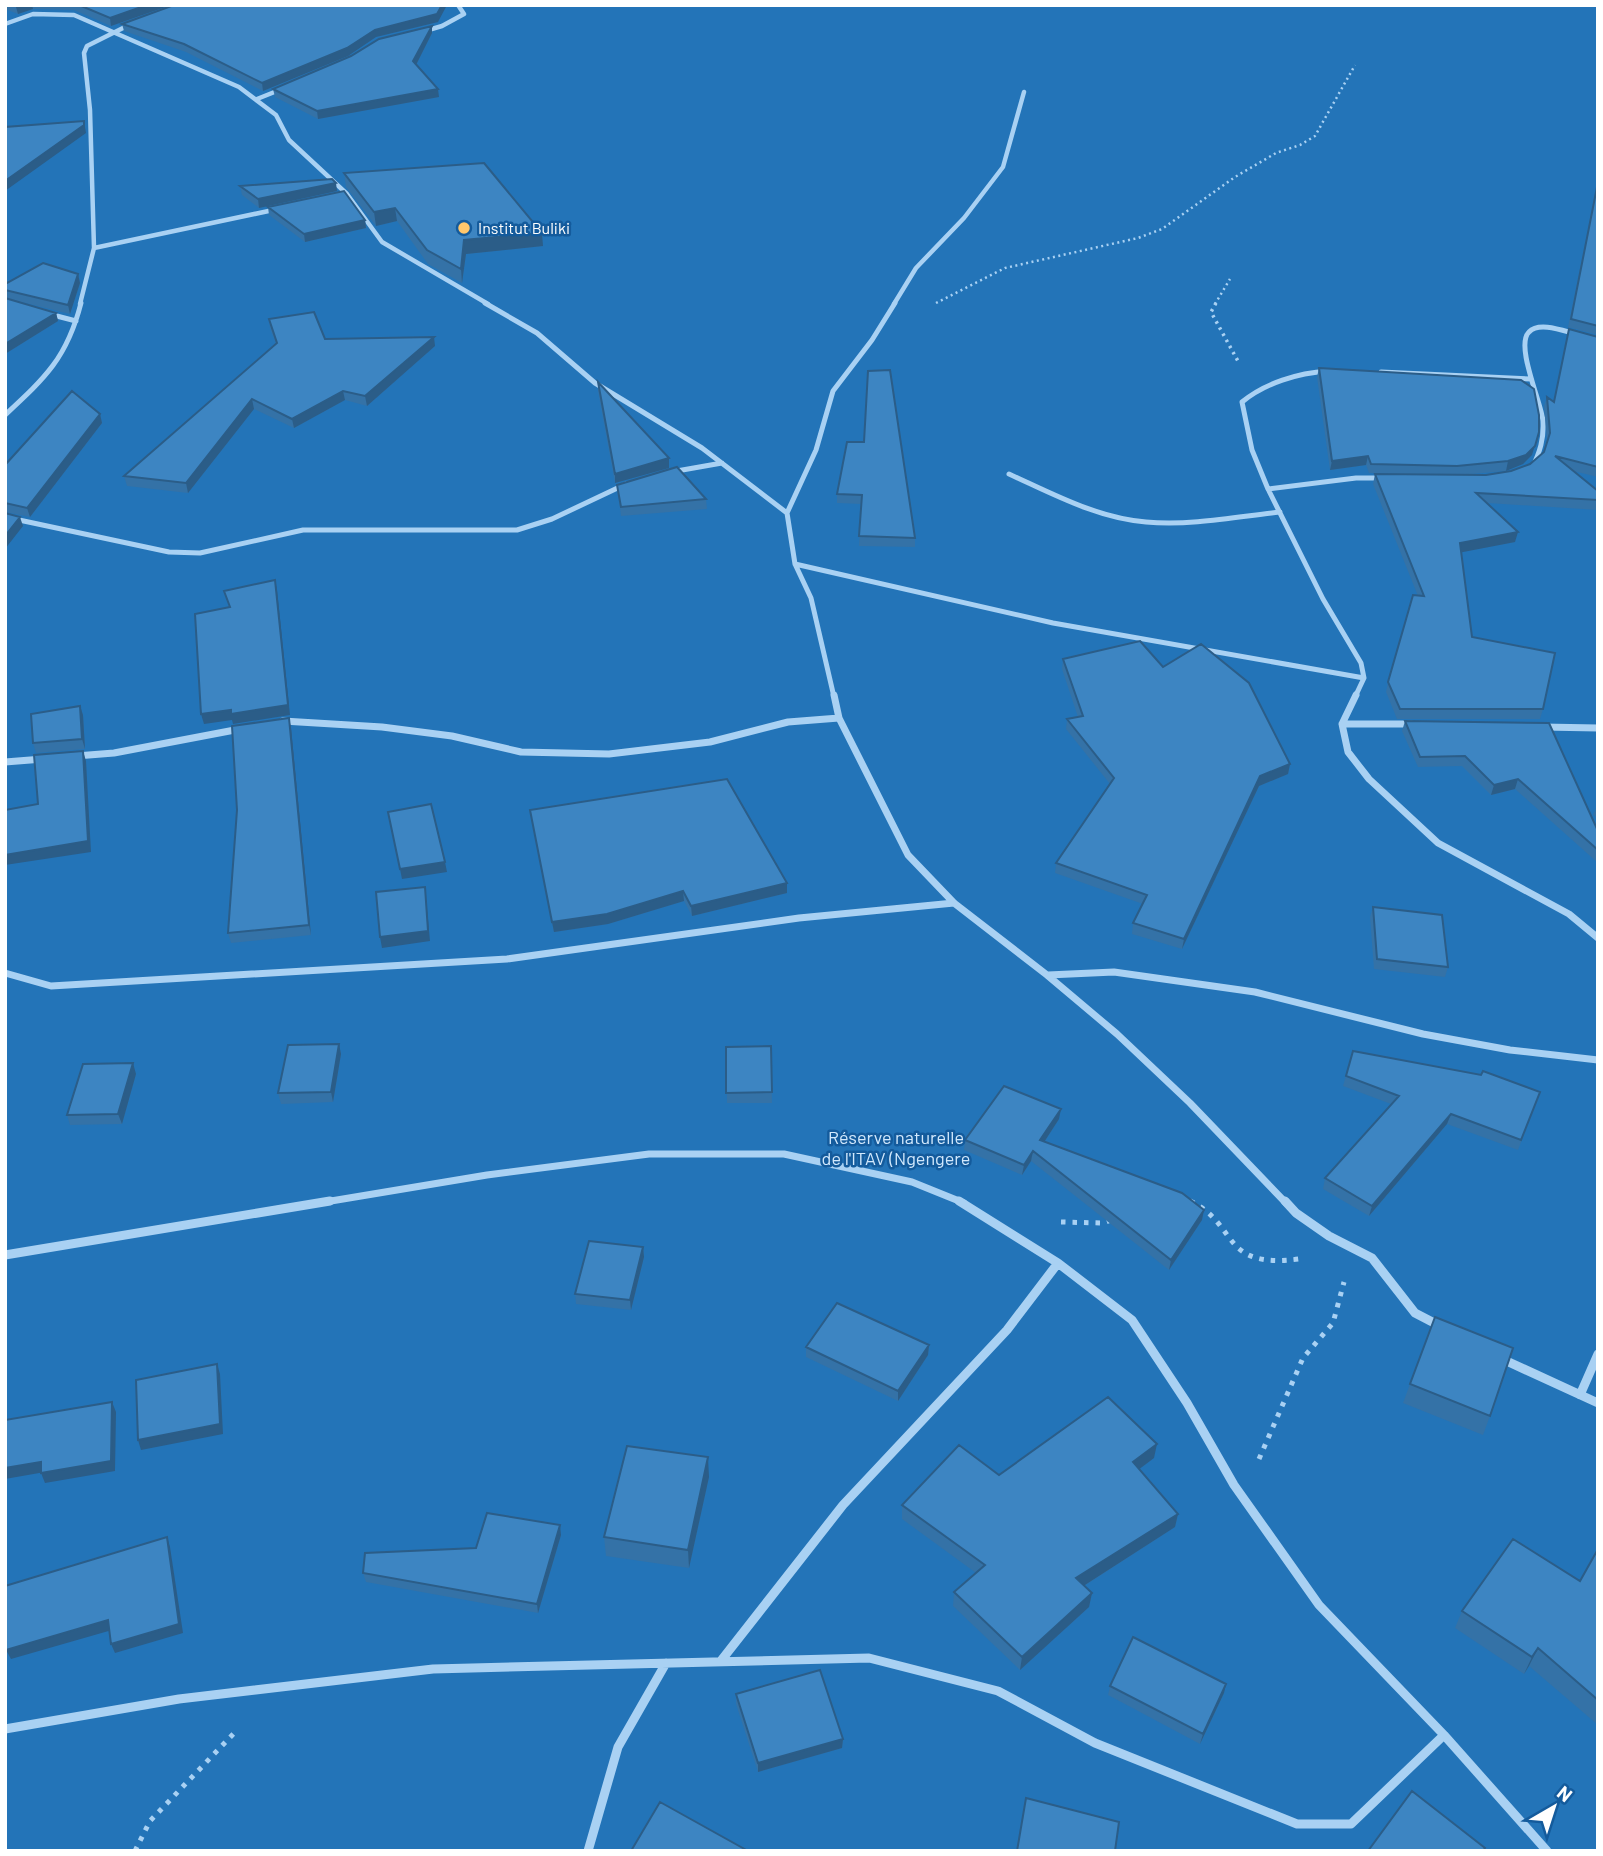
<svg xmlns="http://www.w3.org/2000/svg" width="1603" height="1856" font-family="Barlow,sans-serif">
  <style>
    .green { fill: #2374b8 }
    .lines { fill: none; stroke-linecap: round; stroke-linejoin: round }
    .path-far3 { stroke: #a9d1f3; stroke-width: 2.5; stroke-dasharray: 2 3.5; stroke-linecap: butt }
    .path-far2 { stroke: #a9d1f3; stroke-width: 3.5; stroke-dasharray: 2.5 4.5; stroke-linecap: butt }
    .path-far1 { stroke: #a9d1f3; stroke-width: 4.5; stroke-dasharray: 3.5 5; stroke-linecap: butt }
    .path { stroke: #a9d1f3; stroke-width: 5; stroke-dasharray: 4.5 7; stroke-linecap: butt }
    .street-far3 { stroke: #a9d1f3; stroke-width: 4.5 }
    .street-far2 { stroke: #a9d1f3; stroke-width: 5 }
    .street-far1 { stroke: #a9d1f3; stroke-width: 7 }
    .street { stroke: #a9d1f3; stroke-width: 9 }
    .wall { fill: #3472a7 }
    .shaded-wall { fill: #2b5d88 }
    .building { fill: #3d85c2; stroke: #2b5d88; stroke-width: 2 }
    .poi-dot { fill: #ffc76c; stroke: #145b9c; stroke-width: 2.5 }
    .labels { text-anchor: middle; stroke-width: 5; stroke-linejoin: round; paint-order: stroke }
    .far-poi-label { font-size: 16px; fill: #fff; stroke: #145b9c; text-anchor: start }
    .park-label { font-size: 18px; fill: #d2e9fd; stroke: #145b9c }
  </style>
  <rect width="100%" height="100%" fill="#145b9c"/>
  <path class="green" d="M5,5H1598V1851H5Z"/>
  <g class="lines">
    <path class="path-far3" d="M936,303L1005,268L1138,238L1162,229L1235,177L1276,153L1300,145L1315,136L1355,65
      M1215,304L1230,279"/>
    <path class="path-far2" d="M1216,303L1211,312L1239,363"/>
    <path class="path-far1" d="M1185,1200L1194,1203"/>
    <path class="path" d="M1190,1201C1240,1225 1219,1269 1299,1259
      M1061,1222L1103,1223L1111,1220
      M1259,1459L1303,1358L1333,1323L1344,1282
      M135,1851L150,1821L237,1730"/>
    <path class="street-far3" d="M5,24L33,14L74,15L239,87L276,115L289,140L347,194L382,242L488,304
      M425,31L442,26L464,14L458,5
      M257,99L282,89
      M94,248L278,209
      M80,304L94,248L90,110L84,53L87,46L131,24
      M894,304L916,268L964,218L1003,167L1024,92"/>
    <path class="street-far2" d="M485,303L537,333L595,383L702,448L787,513
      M49,314L76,321
      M1328,371C1298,373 1265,383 1242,402L1252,450L1268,489L1323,599L1361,663L1364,678L1355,697
      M1381,372L1531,379
      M5,415C45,378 67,358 81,303
      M1532,468C1540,452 1544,439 1543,421C1541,402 1515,345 1529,332C1539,321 1564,331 1576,334
      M671,472L722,463
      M1009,474C1053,494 1097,518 1146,522C1190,526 1236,517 1280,512
      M1268,489L1356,478H1382
      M5,517L169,552L200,553L303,530H517L552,519L626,484
      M795,564L1053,623L1364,678
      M834,697L811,598L795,564L787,513L816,450L833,391L872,340L895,303"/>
    <path class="street-far1" d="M834,695L839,718L908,855L954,903L1047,975L1117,1034L1190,1103L1286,1203
      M1356,695L1342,724L1348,752L1369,779L1438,843L1569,914L1598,938
      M283,721L382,727L452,736L521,752L609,754L710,742L788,722L839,718
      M1342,724H1411
      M1542,727L1598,728
      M76,756L114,753L240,729
      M5,762L43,759
      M5,973L51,986L507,959L799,918L954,903
      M1048,975L1114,972L1255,992L1423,1034L1510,1050L1598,1060
      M319,1203L487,1175L649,1154H784L912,1182L964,1203"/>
    <path class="street" d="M959,1201L1058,1263L1132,1320L1187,1403L1234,1485L1319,1605L1444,1735L1547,1851
      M1285,1201L1296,1213L1329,1236L1372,1258L1415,1313L1440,1326
      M5,1255L330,1201
      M1500,1358L1598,1403
      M1580,1395L1598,1354
      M720,1662L843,1505L1007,1330L1058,1263
      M5,1729L179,1699L433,1669L869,1658L998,1691L1095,1743L1297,1824H1351L1444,1735
      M588,1851L618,1747L666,1663"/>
  </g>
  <path class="wall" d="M5,5H171L111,26L74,10L33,9L18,14L5,9Z
    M438,22L376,37L348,56L263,91L186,52L124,31L122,24Z
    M432,26V33L416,65L439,97L318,119L275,97L273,89Z
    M344,173L543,246L466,254L462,283L428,264L397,221L376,226L346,187Z
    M1598,180V335L1568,327Z
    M240,186L337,191L259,208L242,195Z
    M268,207L365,220L366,228L305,242L269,215Z
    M78,274L80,283L70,314L9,299L56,313L58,321L5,354V284Z
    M269,319L325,339L435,346L367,406L345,400L294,428L254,409L188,493L127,486L124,476L276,344L270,328Z
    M1569,329L1598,337V477L1573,471L1598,491V510L1487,503L1515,542L1461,552L1472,637L1543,709L1540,719H1397L1386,692L1388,682L1418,596L1373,484L1375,474L1424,475L1369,473L1366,465L1330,470L1317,377L1319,368L1532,455L1523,464L1506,471L1460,475H1486L1511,471L1530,464L1544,452L1547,441L1544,406L1547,397L1554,402Z
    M598,382L669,458V468L615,483L598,391Z
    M100,414L102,423L30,517L5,512V465Z
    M864,442L915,538V547L859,546L861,504L837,503V494Z
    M617,485L706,499L707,509L621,516Z
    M1063,659L1163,667L1290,764L1288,774L1259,786L1182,949L1132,934L1133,923L1143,904L1055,873L1056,863L1110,784L1066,729L1067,719L1078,717L1062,669Z
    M80,706L83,715L85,749L36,753L33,743Z
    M1405,721L1549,723L1598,831V863L1515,789L1491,795L1462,766L1418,767L1402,731Z
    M291,728L311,935L231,943L228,933Z
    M1598,804V818L1593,815Z
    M530,810L787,883V893L692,916L684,901L608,924L554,932Z
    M1373,907L1448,967L1445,977L1374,969L1370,917Z
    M339,1044L341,1054L333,1102L281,1104L278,1093Z
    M771,1046L772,1103H727L726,1047Z
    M1353,1051L1540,1092L1518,1150L1447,1124L1369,1216L1323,1189L1325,1178L1391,1104L1343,1086Z
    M136,1074L122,1124L70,1125L67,1115Z
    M1059,1119L1045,1141L1202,1220L1169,1270L1031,1161L1022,1175L964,1150L965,1140Z
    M643,1247L644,1257L631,1310L576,1304L575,1294Z
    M929,1345L928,1355L898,1401L806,1357V1347Z
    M1410,1384L1490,1416L1483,1435L1403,1403Z
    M1154,1458L1139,1469L1178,1514L1175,1527L1084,1586L1092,1593L1089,1607L1020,1670L953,1606L954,1592L976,1573L902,1519V1505L999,1475Z
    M709,1477L689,1568L606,1556L604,1537Z
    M561,1535L538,1613L366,1582L363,1573L476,1548Z
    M1598,1549V1725L1529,1666L1524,1674L1455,1628L1462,1611L1580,1581Z
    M1110,1686L1224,1693L1200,1744L1108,1695Z
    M736,1694L843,1739L842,1748L758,1772L736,1704Z"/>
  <path class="shaded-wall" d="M20,5H32L33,9L18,14L16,7Z
    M147,5H171L111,26L110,18Z
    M442,5H447L438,22L376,37L348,56L263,91L262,83L375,30Z
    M432,26V33L414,69L413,61Z
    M438,89L439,97L318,119L317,111Z
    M84,121L86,133L5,191V181Z
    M336,183L337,191L259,208L258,199Z
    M395,208L397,221L376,226L374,212Z
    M365,220L366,228L305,242L304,234Z
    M542,233L543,246L466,254L462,283L461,269L464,240Z
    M78,274L80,283L70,314L68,305Z
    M56,313L58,321L5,354V344Z
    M434,337L435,346L367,406L365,396Z
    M343,391L345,400L294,428L292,419Z
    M252,399L254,409L188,493L186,483Z
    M100,414L102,423L30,517L27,508Z
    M1539,432L1532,455L1523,464L1506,471L1508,461Z
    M1368,456L1366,465L1330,470L1332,461Z
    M669,458V468L615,483V474Z
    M20,517L23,526L5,549V536Z
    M1518,532L1515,542L1458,553L1460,543Z
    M275,580L277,590L290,715L233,724L232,720L204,724L201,714Z
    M80,706L83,715L85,749L82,739Z
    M289,718L291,728L311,935L309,925Z
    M83,751L86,761L91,852L5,865V855Z
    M1290,764L1288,774L1259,786L1182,949L1184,939L1260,776Z
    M1518,779L1515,789L1491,795L1494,785Z
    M445,862L447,872L402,879L400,869Z
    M787,883V893L692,916L691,906Z
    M425,887L430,941L382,948L380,937Z
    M683,891L684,901L608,924L554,932L552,922Z
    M339,1044L341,1054L333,1102L331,1092Z
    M133,1063L136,1074L122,1124L118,1114Z
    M1061,1109L1059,1119L1039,1150L1040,1140Z
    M1451,1114L1447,1124L1369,1216L1372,1206Z
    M1033,1151L1031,1161L1022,1175L1024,1165Z
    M1204,1210L1202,1220L1169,1270L1171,1260Z
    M643,1247L644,1257L631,1310L630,1300Z
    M929,1345L928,1355L898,1401V1391Z
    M217,1364L220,1374L223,1434L141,1450L138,1440Z
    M112,1402L116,1412L115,1471L45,1483L41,1473Z
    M1157,1444L1154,1458L1130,1476L1133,1462Z
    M708,1457L709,1477L689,1568L688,1550Z
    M41,1462L45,1472L5,1479V1468Z
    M1178,1514L1175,1527L1074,1592L1076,1578Z
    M560,1525L561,1535L538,1613L537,1604Z
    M167,1537L170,1547L183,1633L115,1653L111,1644Z
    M1092,1593L1089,1607L1020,1670L1022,1657Z
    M108,1620L112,1630L11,1659L6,1650Z
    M1538,1648L1529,1666L1524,1674L1532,1657Z
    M1226,1684L1224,1693L1200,1744L1203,1734Z
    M843,1739L842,1748L758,1772V1763Z"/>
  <path class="building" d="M79,5H147L110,18Z
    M174,5H442L437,14L375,30L347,48L262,83L184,44L122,24Z
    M432,26L413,61L438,89L317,111L273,89L351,56L379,39Z
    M84,121V125L5,181V127Z
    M484,163L542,233L464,240L461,269L427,250L395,208L374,212L344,173Z
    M332,179L336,183L258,199L240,186Z
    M1598,182V326L1571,319Z
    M344,191L365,220L304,234L268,207Z
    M43,263L78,274L68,305L5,290V284Z
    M5,298L56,313L5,344Z
    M314,312L325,339L434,337L365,396L343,391L292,419L252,399L186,483L124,476L277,343L269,319Z
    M1569,329L1598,337V467L1555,456L1598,491V500L1476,493L1518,532L1460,543L1472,637L1555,653L1543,709H1400L1388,682L1413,595L1424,596L1375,474L1486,475L1511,471L1530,464L1544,452L1550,433L1547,397L1554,402Z
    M1319,368L1521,380L1534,389L1539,415V432L1535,446L1526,455L1508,461L1457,466L1371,464L1368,456L1332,461Z
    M890,370L915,538L859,536L862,495L837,494L847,442H864L868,371Z
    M598,382L669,458L615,474Z
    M72,391L100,414L27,508L5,503V465Z
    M677,467L706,499L621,507L617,485Z
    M5,513L20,517L5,536Z
    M275,580L288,705L231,714V710L201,714L195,614L230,607L224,591Z
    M1140,641L1163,667L1201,644L1249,683L1290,764L1260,776L1184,939L1133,923L1147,895L1056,863L1114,778L1067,719L1083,716L1063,659Z
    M80,706L82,739L33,743L31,714Z
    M289,718L309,925L228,933L237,810L232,726Z
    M1405,721L1549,723L1598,831V850L1518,779L1494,785L1465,756L1420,757Z
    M83,751L88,841L5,855V810L38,804L34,755Z
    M727,779L787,883L691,906L683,891L607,914L552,922L530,810Z
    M431,804L445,862L400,869L388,812Z
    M425,887L428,931L380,937L376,892Z
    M1373,907L1442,915L1448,967L1377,959Z
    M339,1044L331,1092L278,1093L288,1045Z
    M771,1046L772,1092L726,1093V1047Z
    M1353,1051L1481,1075L1483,1071L1540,1092L1521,1140L1451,1114L1372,1206L1325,1178L1399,1096L1346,1076Z
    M133,1063L118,1114L67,1115L83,1064Z
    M1004,1086L1061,1109L1040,1140L1182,1193L1204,1210L1171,1260L1033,1151L1024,1165L965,1140Z
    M589,1241L643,1247L630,1300L575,1294Z
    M837,1303L929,1345L898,1391L806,1347Z
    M1435,1317L1513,1348L1490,1416L1410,1384Z
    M217,1364L220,1424L138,1440L136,1380Z
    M1108,1397L1157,1444L1133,1462L1178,1514L1076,1578L1092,1593L1022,1657L954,1592L985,1565L902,1505L959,1445L999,1475Z
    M112,1402L111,1461L41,1473V1462L5,1468V1420Z
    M627,1446L708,1457L688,1550L604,1537Z
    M487,1513L560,1525L537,1604L363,1573L365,1553L476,1548Z
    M167,1537L179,1624L111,1644L108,1620L6,1650L5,1586Z
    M1513,1539L1580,1581L1598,1549V1700L1538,1648L1532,1657L1462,1611Z
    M1133,1637L1226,1684L1203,1734L1110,1686Z
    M820,1670L843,1739L758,1763L736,1694Z
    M1412,1791L1485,1848L1483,1851H1368Z
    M1026,1798L1119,1822L1115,1851H1017Z
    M660,1802L748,1851H631Z"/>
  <circle class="poi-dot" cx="464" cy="228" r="7"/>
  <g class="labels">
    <g class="far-poi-label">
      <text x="478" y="234">Institut Buliki</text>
    </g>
    <g class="park-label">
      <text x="896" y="1144">Réserve naturelle<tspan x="896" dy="21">de l'ITAV (Ngengere</tspan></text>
    </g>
  </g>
  <rect width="1603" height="1856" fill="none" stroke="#ffffff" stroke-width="14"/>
  <g transform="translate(1554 1807) rotate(39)" stroke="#145b9c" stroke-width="5" paint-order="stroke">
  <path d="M0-5L12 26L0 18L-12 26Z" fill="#ffffff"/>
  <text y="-10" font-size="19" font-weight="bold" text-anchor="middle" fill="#ffffff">N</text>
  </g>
</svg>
